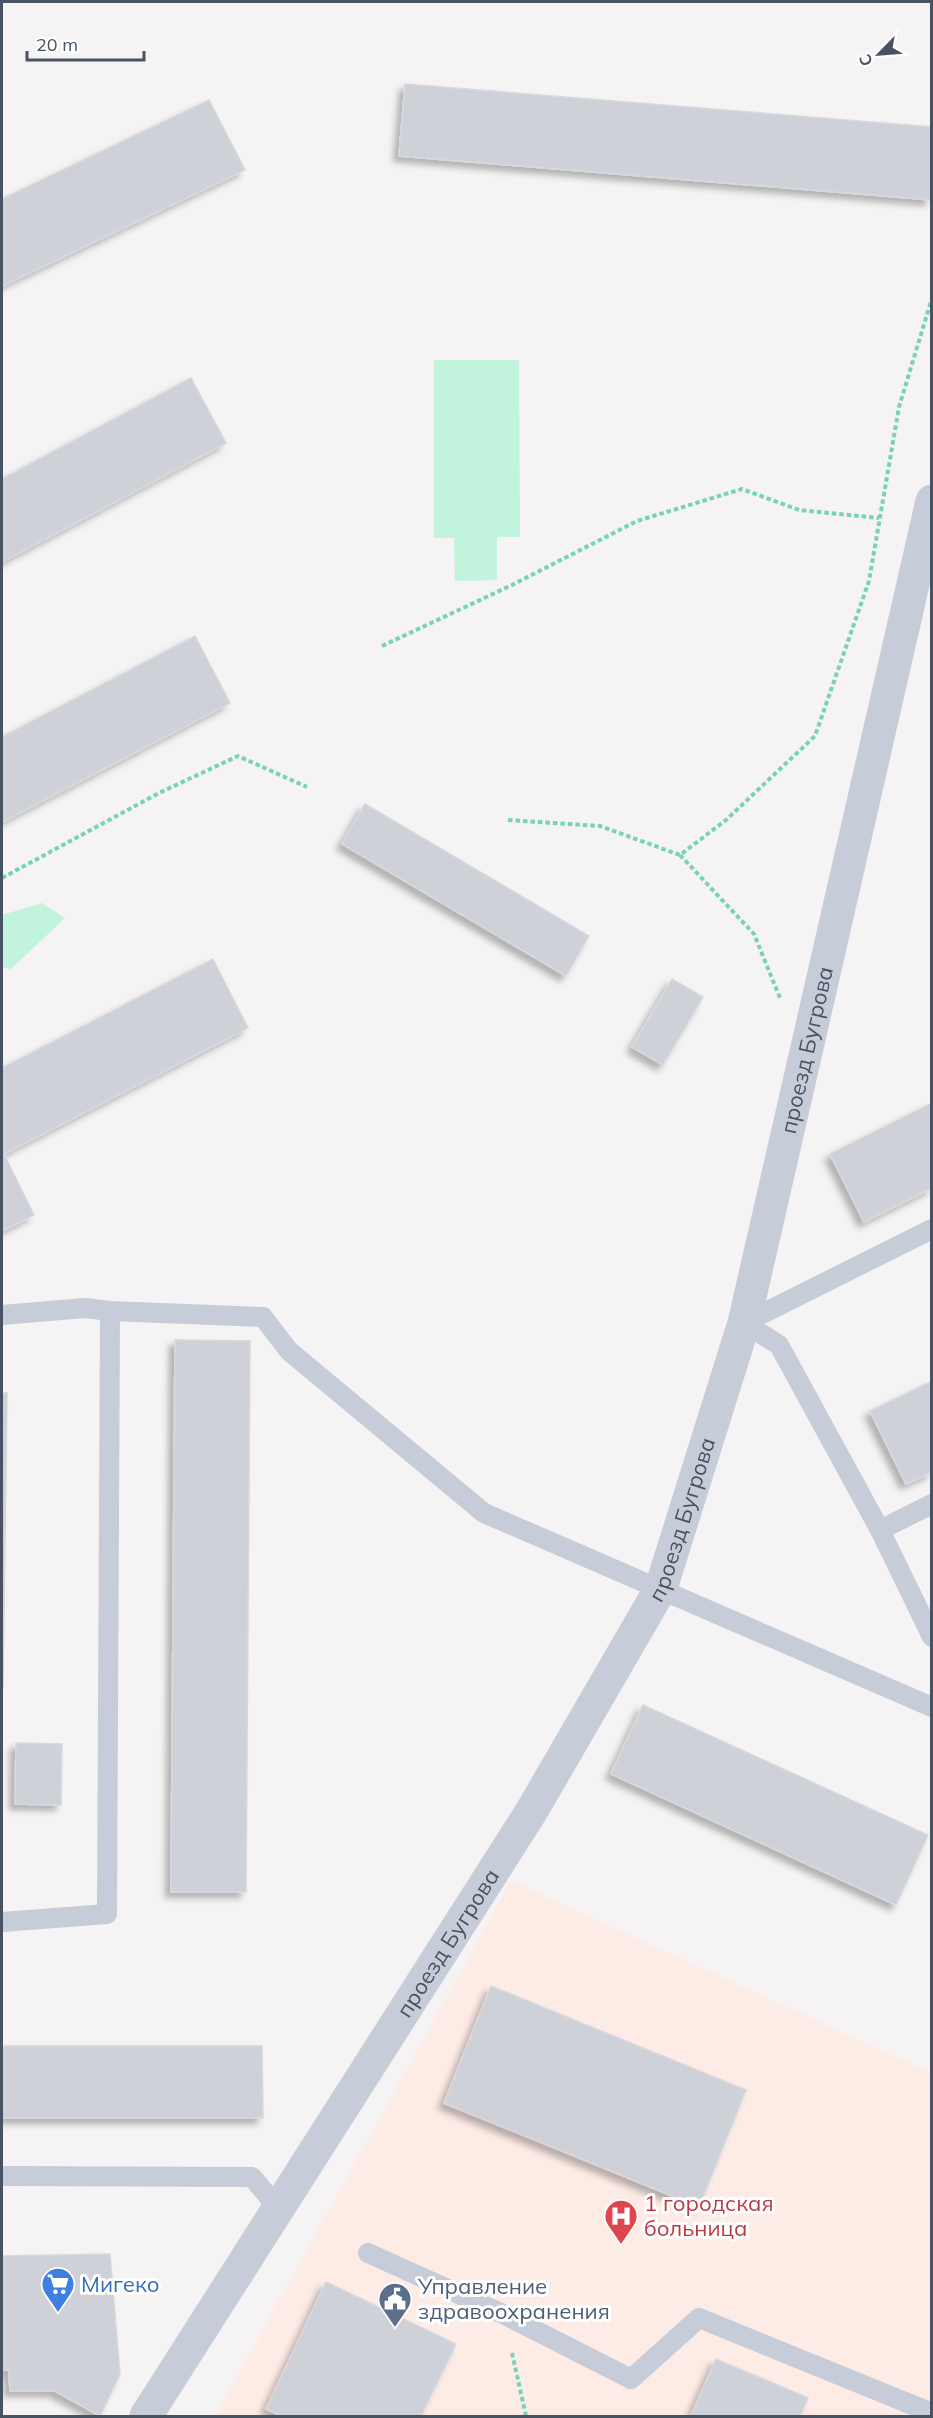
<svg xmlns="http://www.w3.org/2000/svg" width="933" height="2418" font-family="Mulish,sans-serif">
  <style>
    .medical { fill: #fdebe5 }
    .green { fill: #c1f3dd }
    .building { fill: #cfd1d8; stroke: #d7d8de; stroke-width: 1.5; filter: url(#shadow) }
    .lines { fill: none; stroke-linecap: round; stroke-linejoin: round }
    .path { stroke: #77d3b7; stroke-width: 4; stroke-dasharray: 4.5 3; stroke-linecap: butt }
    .service { stroke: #c6ccd8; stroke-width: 20 }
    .minor { stroke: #c6ccd8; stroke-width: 33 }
    .labels { text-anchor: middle; stroke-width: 6; stroke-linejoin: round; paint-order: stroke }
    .street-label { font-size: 22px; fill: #495262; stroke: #fff }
    .health-label { font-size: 22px; fill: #be3a42; stroke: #fff; text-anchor: start }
    .shop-label { font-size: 22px; fill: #366cbe; stroke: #fff; text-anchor: start }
    .service-label { font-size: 22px; fill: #4e5e75; stroke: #fff; text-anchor: start }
  </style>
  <defs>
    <filter id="shadow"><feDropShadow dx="-5.5" dy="5.5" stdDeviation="3" flood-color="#0004"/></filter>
  </defs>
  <rect width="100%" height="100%" fill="#f5f3f3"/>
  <path class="medical" d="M511,1881L931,2073V2416H215Z"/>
  <path class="green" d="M434,360H519L520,537H497V580L455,581L454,538H434Z
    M42,903L65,918L11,969L2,967V915Z"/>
  <path class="building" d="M405,84L932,127L931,200L399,156Z
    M209,100L245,170L2,286V199Z
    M191,378L226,443L2,562V479Z
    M195,636L230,703L2,822V737Z
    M365,804L589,936L566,976L342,844Z
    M213,959L248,1028L2,1155V1068Z
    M672,979L703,997L663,1065L632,1047Z
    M932,1103V1188L864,1222L830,1154Z
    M4,1154L34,1215L2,1231V1155Z
    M175,1340L250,1341L246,1892H171Z
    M932,1381V1472L906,1484L870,1411Z
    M2,1393H7L3,1687H2Z
    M643,1705L928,1835L896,1905L611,1774Z
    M16,1743L62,1744L61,1805L15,1804Z
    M491,1986L746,2090L699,2207L444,2103Z
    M2,2046H262L263,2118H2Z
    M110,2254L120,2374L100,2416L55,2391H10L9,2370H2V2256Z
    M326,2282L456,2344L421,2416H282L266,2409Z
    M716,2359L808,2398L800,2416H802H691Z"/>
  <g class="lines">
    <path class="path" d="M382,646L512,585L637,521L742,489L799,510L879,518
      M508,820L600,826L680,855L726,820L815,736L869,581L899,407L932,298
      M680,855L754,934L780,998
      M2,878L159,793L238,756L307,787
      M512,2353L526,2416"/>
    <path class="service" d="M2,1315L85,1308L110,1311L263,1317L289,1351L484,1513L932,1707
      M744,1323L779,1345L880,1530L932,1637
      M744,1323L932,1229
      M880,1530L932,1504
      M2,1922L107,1914L110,1311
      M2,2176L252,2177L278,2208
      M368,2253L503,2314L631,2379L699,2318L932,2413"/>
    <path class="minor" id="s1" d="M146,2416L531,1812L661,1588L744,1323L932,501"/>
  </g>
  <defs>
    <symbol id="hospital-pin" viewBox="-11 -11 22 30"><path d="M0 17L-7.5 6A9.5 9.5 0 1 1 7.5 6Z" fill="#e0444e" stroke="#fff"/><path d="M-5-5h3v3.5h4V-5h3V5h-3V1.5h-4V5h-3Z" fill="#fff"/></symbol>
    <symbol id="supermarket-pin" viewBox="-11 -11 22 30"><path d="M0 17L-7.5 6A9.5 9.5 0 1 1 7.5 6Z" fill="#3f7fe0" stroke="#fff"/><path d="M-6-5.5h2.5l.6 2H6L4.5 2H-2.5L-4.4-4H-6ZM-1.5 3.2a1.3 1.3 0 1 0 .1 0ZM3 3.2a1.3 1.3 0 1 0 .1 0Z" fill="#fff"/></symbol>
    <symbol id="civic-pin" viewBox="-11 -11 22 30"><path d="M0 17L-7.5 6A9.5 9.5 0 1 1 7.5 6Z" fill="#5c6f8a" stroke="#fff"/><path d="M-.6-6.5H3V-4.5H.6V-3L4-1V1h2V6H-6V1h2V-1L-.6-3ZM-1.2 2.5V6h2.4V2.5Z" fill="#fff"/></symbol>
  </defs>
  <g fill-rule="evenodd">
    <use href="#hospital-pin" x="602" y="2197" width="38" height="52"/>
    <use href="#supermarket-pin" x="39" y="2265" width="38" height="52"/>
    <use href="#civic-pin" x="376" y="2280" width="38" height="52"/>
  </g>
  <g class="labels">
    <g class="street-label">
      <text dy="8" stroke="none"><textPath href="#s1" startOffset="1533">проезд Бугрова</textPath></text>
      <text dy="8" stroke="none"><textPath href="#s1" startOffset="1047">проезд Бугрова</textPath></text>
      <text dy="8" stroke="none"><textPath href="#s1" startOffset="561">проезд Бугрова</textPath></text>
    </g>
    <g class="health-label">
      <text x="644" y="2211">1 городская<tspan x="644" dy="25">больница</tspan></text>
    </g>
    <g class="shop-label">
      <text x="81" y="2292">Мигеко</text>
    </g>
    <g class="service-label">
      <text x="418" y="2294">Управление<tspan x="418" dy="25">здравоохранения</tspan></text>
    </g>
  </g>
  <rect width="933" height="2418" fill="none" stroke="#495262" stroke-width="6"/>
  <g transform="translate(879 54) rotate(245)" stroke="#ffffff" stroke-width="4.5" paint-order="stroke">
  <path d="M0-4.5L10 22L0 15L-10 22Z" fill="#495262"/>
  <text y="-9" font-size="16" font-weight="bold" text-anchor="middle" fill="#495262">С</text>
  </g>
  <path d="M27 51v9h117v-9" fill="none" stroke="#495262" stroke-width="3"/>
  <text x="36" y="51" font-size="18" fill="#495262" stroke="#ffffff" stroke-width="4.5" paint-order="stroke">20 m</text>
</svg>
